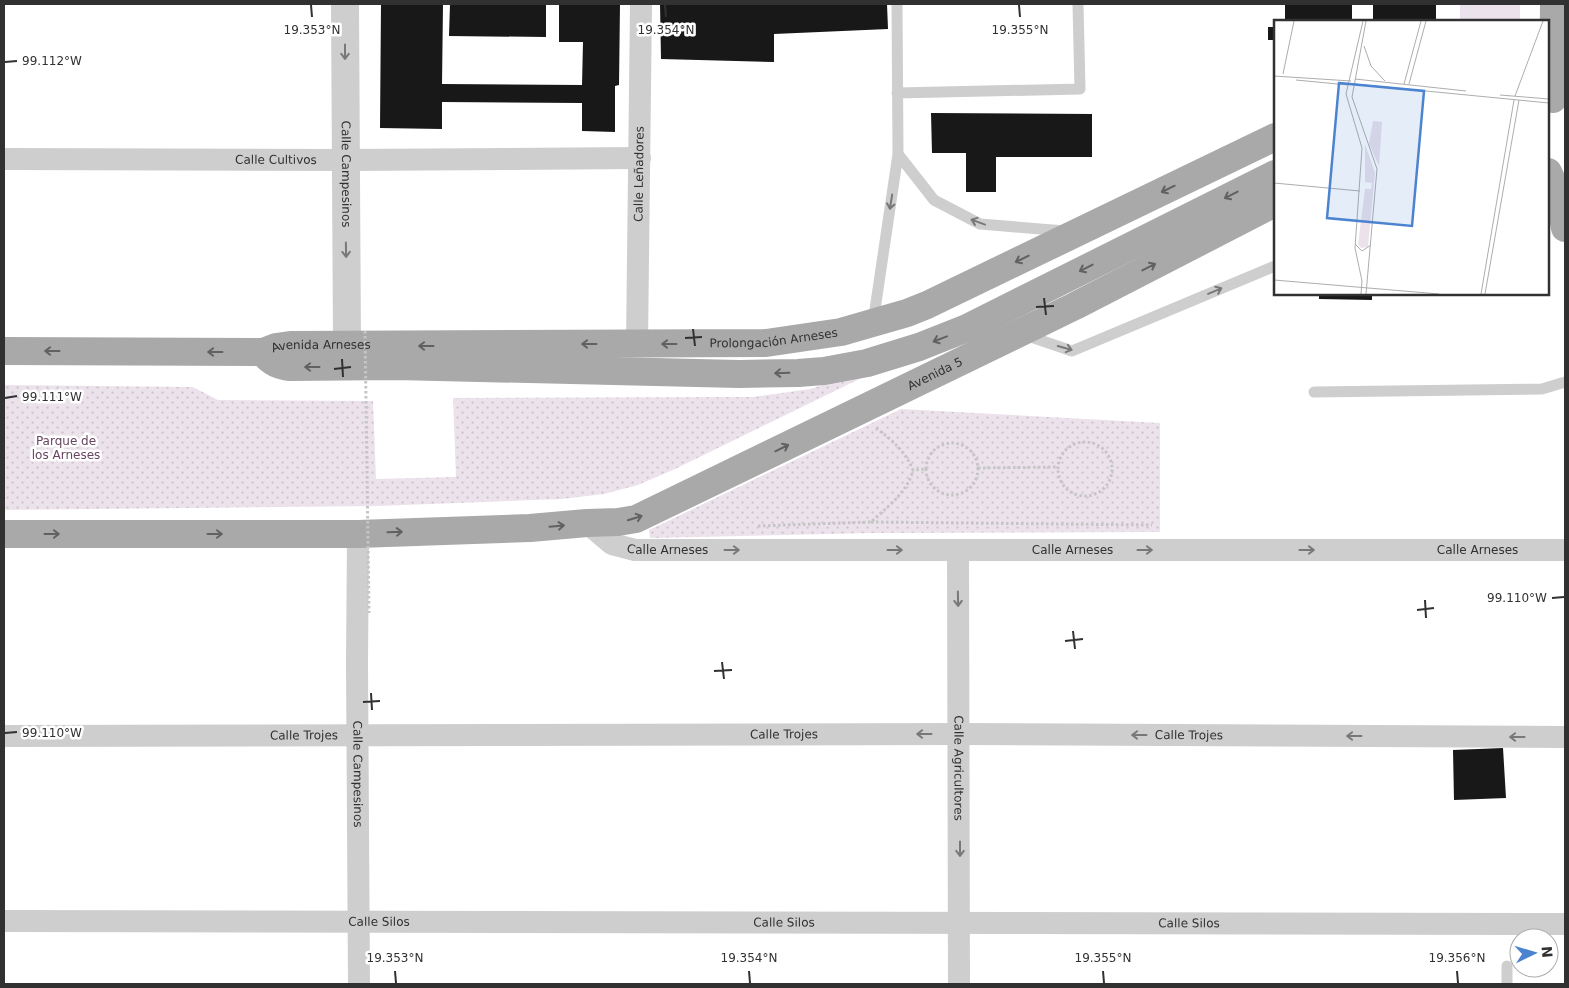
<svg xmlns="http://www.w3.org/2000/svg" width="1569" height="988" font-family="'DejaVu Sans',sans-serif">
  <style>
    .grass { fill: url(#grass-dots) }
    .pitch { fill: #ece2eb }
    .building { fill: #181818 }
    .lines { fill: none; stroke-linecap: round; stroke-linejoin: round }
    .path { stroke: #c5c5c5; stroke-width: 3; stroke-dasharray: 2.5 2.5; stroke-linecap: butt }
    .service { stroke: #cecece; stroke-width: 11 }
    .minor { stroke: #cecece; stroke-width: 22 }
    .tertiary { stroke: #cecece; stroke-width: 28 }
    .primary { stroke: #a9a9a9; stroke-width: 28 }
    .path-bridge { stroke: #c5c5c5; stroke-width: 3; stroke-dasharray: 2.5 2.5; stroke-linecap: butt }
    .primary-bridge { stroke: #a9a9a9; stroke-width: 28 }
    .oneway { stroke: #787878 }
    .oneway2 { stroke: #616161 }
    .ticks { fill: none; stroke: #313131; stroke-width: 2 }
    .labels { text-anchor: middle; stroke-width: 5; stroke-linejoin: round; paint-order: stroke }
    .street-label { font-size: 12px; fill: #313131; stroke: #fff }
    .park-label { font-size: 12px; fill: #684461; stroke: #fff }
    .inset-road { fill: none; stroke: #adadad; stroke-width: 1 }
    .view { fill: #4c83d0; fill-opacity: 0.15; stroke: #4c83d0; stroke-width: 2.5 }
    .inset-edge { fill: none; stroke: #313131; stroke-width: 2.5 }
    .ticks-label { font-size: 12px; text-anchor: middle; fill: #313131; stroke: #fff; stroke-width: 5; stroke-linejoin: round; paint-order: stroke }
  </style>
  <defs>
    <pattern id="grass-dots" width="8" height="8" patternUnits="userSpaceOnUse" patternTransform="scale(1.25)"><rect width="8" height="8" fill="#ece2eb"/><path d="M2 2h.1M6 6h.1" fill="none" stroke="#cbc2ca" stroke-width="1.8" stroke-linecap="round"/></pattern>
  </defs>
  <rect width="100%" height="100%" fill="#fff"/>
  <path class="grass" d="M888,365L675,469L638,485L604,494L562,499L377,506L4,510V385L193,387L218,400L373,401L376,479L456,477L453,398L753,397L810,389Z
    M901,409L1160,423V532L872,533L650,538L649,530Z"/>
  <path class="pitch" d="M1460,4H1520V21H1460Z"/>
  <path class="building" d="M381,4H443L442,84L582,85L583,42H559V4H620L619,85L615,86V132L582,131V103L442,102V129L380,128Z
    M450,4H546V37L449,36Z
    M660,4H887L888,29L774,34V62L661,59Z
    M1285,4H1352V21H1285Z
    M1373,4H1436V21H1373Z
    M1268,27H1275V40H1268Z
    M931,113L1092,114V157H996V192H966V153H932Z
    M1319,294H1372V300L1319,299Z
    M1503,748L1506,798L1454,800L1453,750Z"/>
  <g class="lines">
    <path class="path" d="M876,428C892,440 905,451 913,470L926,469
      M1058 469a27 27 0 1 1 54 0a27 27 0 1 1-54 0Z
      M926 469a26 26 0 1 1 52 0a26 26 0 1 1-52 0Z
      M978,468L1058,467
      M871,522L1152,525
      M758,526L871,522C887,507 908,492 913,470"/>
    <path class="service" d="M897,93L1080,89L1078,4
      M898,154L934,200L980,224L1065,231
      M873,323L898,154L897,4
      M1025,335L1072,351L1275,266
      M1314,392L1542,389L1565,382
      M1507,966V984"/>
    <g class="minor">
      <path id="s1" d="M4,159L345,160L640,158"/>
      <path id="s2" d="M637,344L641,4"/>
      <path id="s3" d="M587,523L612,544L635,550H1565"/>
      <path id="s4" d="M358,534L357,663L359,984"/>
      <path id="s5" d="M958,550L959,984"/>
      <path id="s6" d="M4,736L960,734L1565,737"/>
      <path id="s7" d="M4,921L1565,924"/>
    </g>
    <path class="tertiary" id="s8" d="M345,4L347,345"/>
    <g class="primary">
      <path d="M1553,99L1554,4"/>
      <path id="s9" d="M4,351L263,352L276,347L290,345L766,343L841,332L907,313L927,305L1275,137"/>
      <path d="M263,352C270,362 278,366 290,367L396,366L739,374L798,373L824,371L867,363L919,347L967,328L1275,174"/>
      <path id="s10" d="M4,534H358L530,528L587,523L618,522L636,519L1075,306L1275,203"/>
    </g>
    <path class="path-bridge" d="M365,331L369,613"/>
    <path class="primary-bridge" d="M1548,172L1559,195L1565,228"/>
  </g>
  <defs><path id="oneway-shaft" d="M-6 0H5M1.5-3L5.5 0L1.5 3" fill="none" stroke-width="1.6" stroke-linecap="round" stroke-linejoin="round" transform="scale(1.25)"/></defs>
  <g class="oneway">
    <use href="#oneway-shaft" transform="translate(345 52) rotate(90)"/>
    <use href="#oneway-shaft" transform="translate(891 202) rotate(99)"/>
    <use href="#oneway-shaft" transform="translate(978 222) rotate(-160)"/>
    <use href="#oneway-shaft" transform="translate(346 250) rotate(89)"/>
    <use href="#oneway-shaft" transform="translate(1215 291) rotate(-23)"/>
    <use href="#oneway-shaft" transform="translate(1065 348) rotate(16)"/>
    <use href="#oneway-shaft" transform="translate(732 550)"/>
    <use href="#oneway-shaft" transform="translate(895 550)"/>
    <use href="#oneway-shaft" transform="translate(1145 550)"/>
    <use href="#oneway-shaft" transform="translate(1307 550)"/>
    <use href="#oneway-shaft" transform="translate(958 599) rotate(89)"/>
    <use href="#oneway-shaft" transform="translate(924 734) rotate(180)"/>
    <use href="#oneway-shaft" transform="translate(1139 735) rotate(-180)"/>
    <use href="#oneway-shaft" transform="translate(1354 736) rotate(-180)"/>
    <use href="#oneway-shaft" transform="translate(1517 737) rotate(-180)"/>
    <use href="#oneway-shaft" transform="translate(960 849) rotate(90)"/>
  </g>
  <g class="oneway2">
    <use href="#oneway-shaft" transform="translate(1168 189) rotate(154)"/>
    <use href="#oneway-shaft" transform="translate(1231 195) rotate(153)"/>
    <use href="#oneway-shaft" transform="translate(1022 259) rotate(154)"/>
    <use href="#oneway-shaft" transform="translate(1149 267) rotate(-27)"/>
    <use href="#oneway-shaft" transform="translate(1086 268) rotate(153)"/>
    <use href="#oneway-shaft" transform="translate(940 339) rotate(159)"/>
    <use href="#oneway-shaft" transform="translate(589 344) rotate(180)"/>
    <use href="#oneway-shaft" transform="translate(669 344) rotate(180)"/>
    <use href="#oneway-shaft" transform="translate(426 346) rotate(180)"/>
    <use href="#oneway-shaft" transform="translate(52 351) rotate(-180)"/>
    <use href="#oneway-shaft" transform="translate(215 352) rotate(-180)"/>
    <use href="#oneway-shaft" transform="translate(312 367) rotate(180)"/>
    <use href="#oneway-shaft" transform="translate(782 373) rotate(178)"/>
    <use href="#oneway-shaft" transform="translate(782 448) rotate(-26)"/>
    <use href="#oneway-shaft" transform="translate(635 518) rotate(-17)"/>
    <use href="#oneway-shaft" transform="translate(557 526) rotate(-5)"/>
    <use href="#oneway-shaft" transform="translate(395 532) rotate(-2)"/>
    <use href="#oneway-shaft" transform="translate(52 534)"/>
    <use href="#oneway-shaft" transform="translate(215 534)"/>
  </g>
  <path class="ticks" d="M311,5L312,17M665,5L666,17M1019,5L1020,17M5,62L17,61M1044,298L1046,315M1036,307L1054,306M693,329L695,346M685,338L702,337M342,359L343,377M334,369L351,367M5,398L17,396M1552,598L1564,597M1425,600L1426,618M1417,610L1434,608M1073,631L1075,649M1065,641L1083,639M722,662L724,679M714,671L732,670M371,693L372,710M363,702L380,701M5,733L17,732M395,971L396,983M749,971L750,983M1103,971L1104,983M1457,971L1458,983"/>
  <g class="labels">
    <g class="street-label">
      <text dy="4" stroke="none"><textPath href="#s1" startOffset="272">Calle Cultivos</textPath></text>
      <text dy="4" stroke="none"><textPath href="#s8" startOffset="170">Calle Campesinos</textPath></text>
      <text dy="4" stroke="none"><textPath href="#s2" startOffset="170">Calle Leñadores</textPath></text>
      <text dy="4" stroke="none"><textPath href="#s9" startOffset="771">Prolongación Arneses</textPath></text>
      <text dy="4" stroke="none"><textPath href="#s9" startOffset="318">Avenida Arneses</textPath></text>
      <text dy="4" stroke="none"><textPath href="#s10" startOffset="965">Avenida 5</textPath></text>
      <text dy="4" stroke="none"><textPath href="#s3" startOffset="89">Calle Arneses</textPath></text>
      <text dy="4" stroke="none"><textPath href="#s3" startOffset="494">Calle Arneses</textPath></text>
      <text dy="4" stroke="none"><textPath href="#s3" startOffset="899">Calle Arneses</textPath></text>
      <text dy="4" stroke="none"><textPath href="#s6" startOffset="780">Calle Trojes</textPath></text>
      <text dy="4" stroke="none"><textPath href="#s6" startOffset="1185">Calle Trojes</textPath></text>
      <text dy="4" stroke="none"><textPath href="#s6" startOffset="300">Calle Trojes</textPath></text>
      <text dy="4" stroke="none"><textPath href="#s5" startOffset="218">Calle Agricultores</textPath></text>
      <text dy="4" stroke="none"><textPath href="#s4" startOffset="240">Calle Campesinos</textPath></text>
      <text dy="4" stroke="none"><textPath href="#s7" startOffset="375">Calle Silos</textPath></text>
      <text dy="4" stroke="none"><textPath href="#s7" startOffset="780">Calle Silos</textPath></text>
      <text dy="4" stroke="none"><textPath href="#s7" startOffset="1185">Calle Silos</textPath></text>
    </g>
    <g class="park-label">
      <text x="66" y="445">Parque de<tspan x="66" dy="14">los Arneses</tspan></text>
    </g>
  </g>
  <g transform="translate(1274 20)">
    <rect width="275" height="275" fill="#fff"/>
    <path d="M99,101L108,102L105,146L95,124ZM91,124L101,153L94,227L87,228L84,224L91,169H97L98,163L91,162Z" fill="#ece2eb"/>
    <path class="inset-road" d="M90,26L97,46L111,61M9,54L20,1M0,56L77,61M81,59L192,71M22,60L74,65M80,64L275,83M130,64L147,1M135,64L152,1M226,75L275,79M241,76L269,1M0,163L86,171M81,224L88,231L97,225M0,260L165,274M87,274L88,261L81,228L88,128L72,74L89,1M92,274L103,149L78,77L92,1M207,274L240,80M211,274L245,80"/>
    <path class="view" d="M65,63L150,71L138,206L53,198Z"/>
    <rect width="275" height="275" class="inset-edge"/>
  </g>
  <g class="ticks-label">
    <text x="312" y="34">19.353°N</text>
    <text x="666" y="34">19.354°N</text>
    <text x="1020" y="34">19.355°N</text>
    <text x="52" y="65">99.112°W</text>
    <text x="52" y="401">99.111°W</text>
    <text x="1517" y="602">99.110°W</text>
    <text x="52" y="737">99.110°W</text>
    <text x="395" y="962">19.353°N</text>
    <text x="749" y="962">19.354°N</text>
    <text x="1103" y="962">19.355°N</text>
    <text x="1457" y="962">19.356°N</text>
  </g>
  <rect width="1569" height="988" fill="none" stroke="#313131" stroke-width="10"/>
  <g transform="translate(1534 953) rotate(85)"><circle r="24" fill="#ffffff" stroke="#adadad"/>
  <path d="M0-4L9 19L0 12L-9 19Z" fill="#4c83d0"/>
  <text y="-8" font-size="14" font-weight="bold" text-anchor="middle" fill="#313131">N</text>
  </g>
</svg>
